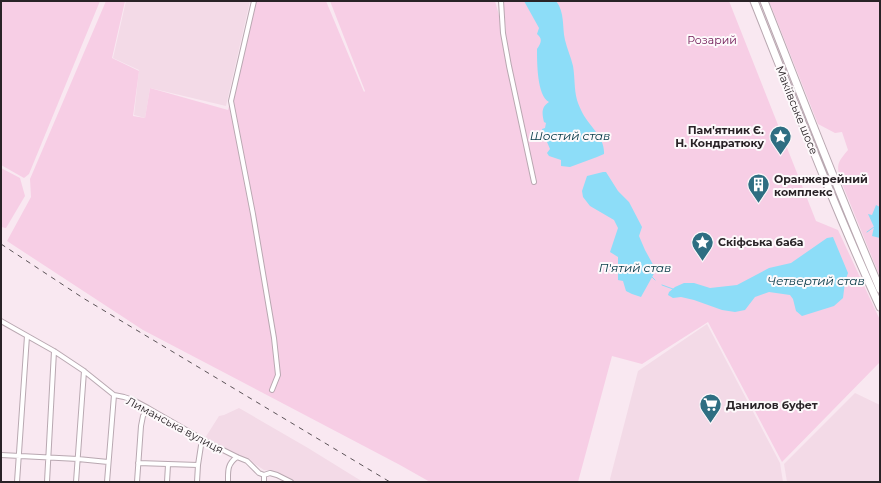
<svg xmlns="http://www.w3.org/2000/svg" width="881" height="483" font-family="Montserrat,sans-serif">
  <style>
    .built { fill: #f3dae7 }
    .green { fill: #f7cee5 }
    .water { fill: #8dddf8 }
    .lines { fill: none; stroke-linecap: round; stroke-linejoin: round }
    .stream { stroke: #8dddf8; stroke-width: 1 }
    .street-casing { stroke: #b9a8b1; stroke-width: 6 }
    .primary-casing { stroke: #b9a8b1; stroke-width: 9 }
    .street { stroke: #fff; stroke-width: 4 }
    .primary { stroke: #fff; stroke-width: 7 }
    .rail { stroke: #5d5459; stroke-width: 1; stroke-dasharray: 5 5; stroke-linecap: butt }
    .labels { text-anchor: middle; stroke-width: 4; stroke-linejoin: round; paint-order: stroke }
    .park-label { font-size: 11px; fill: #6c1150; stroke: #fdf9fb }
    .street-label { font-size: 11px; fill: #292327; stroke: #fdf9fb }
    .poi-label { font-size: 11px; font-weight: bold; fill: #292327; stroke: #fdf9fb; text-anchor: start }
    .water-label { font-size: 12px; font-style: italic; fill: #033745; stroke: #fdf9fb }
  </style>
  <rect width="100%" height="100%" fill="#f9e8f1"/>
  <path class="built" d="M126,1H250L226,106L150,88L145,118L134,115L139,70L113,58Z
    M707,324L780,463L783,482H611L610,479L638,371Z
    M855,393L880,405V482H787L784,464Z
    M239,408L308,448L363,482H293L277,472L264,470L250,461L209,440L205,438L219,416L224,415Z"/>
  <path class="green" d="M1,1H100L29,174L24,178L1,165Z
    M106,1H125L112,58L139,71L133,116L145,118L150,88L228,110L256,1H326L364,92L365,91L330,1H495L504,33L506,32L503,1H729L816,221L838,230L880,320V362L782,462L708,322L642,364L612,356L578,482H430L400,465L143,330L7,241L31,197L30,179Z
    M769,1H880V277L841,181C836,165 837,163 848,150L842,132L835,133L818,124Z
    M1,168L20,178L25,196L6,228L1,227Z"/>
  <path class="water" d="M524,1H556C565,12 562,27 565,40C567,49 571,57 573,66C575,77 574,89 577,100C578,104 581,110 583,114C590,127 605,137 604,154L597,157L570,167L561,166V160L549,156L547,153L550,149L547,142L543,139L542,129L545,128L546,123L544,122C542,114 541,107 549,102C537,96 537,62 537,49C541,43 543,39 537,34L539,28Z
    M603,172H606L618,191L629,202L642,227L639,236L645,250L656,270L641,297L632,294L626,291L623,281L618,280V257L610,252L618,228L614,220L590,206L583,197L582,191L587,176Z
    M876,205L880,207V238L872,236L874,227L868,214L872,215Z
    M833,237L848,273L845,282L843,298L834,306L802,316L796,311L793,299L790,295L769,292L755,297L745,310L735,312L722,310L694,300L681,297L673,298L668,295L669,292L675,287L684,283H694L710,288L737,285L769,268L791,263L827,238Z"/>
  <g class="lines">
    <path class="stream" d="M867,232L874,227
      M652,277L655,280
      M662,285L673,289"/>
    <defs>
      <path id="street" d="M254,1L231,101L253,214L274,338L278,375L272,390
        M501,1L503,33L509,66L534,182
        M1,321L54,351L84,371L114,395L124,397L133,400L148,408L209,443L237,457L247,461L259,473L264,475L270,473L277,475L291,482
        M1,455L78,459L108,462
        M138,463L198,465
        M17,482L27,336
        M47,482L54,351
        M76,482L84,371
        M107,482L114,395
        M137,482L141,426L143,416L148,408
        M167,482L168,465
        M197,482L198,465L202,439
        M228,482C228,471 227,464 237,457
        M264,482V475"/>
      <path id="primary" d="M754,1C795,104 834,207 880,307
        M764,1C802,97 839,194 880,289"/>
    </defs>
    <use href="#street" class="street-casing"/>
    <use href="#primary" class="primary-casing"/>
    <use href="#street" class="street"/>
    <use href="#primary" class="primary"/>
    <path class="rail" d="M1,244L83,298L390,482"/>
  </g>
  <defs>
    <symbol id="sight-pin" viewBox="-11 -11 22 30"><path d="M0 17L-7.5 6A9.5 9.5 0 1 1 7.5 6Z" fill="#2e6e82" stroke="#fdf9fb"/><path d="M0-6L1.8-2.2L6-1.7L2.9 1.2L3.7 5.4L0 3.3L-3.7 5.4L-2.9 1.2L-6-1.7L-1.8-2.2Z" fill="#fff"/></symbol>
    <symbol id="building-pin" viewBox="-11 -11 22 30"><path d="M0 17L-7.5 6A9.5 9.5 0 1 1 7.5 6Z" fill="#2e6e82" stroke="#fdf9fb"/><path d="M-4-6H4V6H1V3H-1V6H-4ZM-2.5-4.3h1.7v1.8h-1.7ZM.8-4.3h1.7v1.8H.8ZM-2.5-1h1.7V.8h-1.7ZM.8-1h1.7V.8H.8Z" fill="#fff"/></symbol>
    <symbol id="supermarket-pin" viewBox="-11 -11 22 30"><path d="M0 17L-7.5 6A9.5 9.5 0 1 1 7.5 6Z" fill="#2e6e82" stroke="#fdf9fb"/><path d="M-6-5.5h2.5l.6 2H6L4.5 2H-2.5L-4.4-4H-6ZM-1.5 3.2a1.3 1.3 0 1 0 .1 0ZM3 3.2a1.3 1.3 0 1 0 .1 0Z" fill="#fff"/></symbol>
  </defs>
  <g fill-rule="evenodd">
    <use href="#sight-pin" x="768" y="124" width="25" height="34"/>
    <use href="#building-pin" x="746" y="172" width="25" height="34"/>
    <use href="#sight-pin" x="690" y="230" width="25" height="34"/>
    <use href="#supermarket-pin" x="698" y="392" width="25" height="34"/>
  </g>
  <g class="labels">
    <g class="park-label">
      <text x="712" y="44">Розарий</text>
    </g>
    <g class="street-label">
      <text transform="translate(797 110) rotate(68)" y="4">Макіївське шосе</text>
      <text transform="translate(175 425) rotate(28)" y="4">Лиманська вулиця</text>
    </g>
    <g class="poi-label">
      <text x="764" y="134" text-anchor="end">Пам'ятник Є.<tspan x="764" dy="13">Н. Кондратюку</tspan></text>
      <text x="774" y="183">Оранжерейний<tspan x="774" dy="13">комплекс</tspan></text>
      <text x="718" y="246">Скіфська баба</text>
      <text x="726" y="409">Данилов буфет</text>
    </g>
    <g class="water-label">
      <text x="570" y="140">Шостий став</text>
      <text x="635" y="272">П'ятий став</text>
      <text x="816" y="285">Четвертий став</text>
    </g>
  </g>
  <rect width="881" height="483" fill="none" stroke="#292327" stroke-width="4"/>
</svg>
